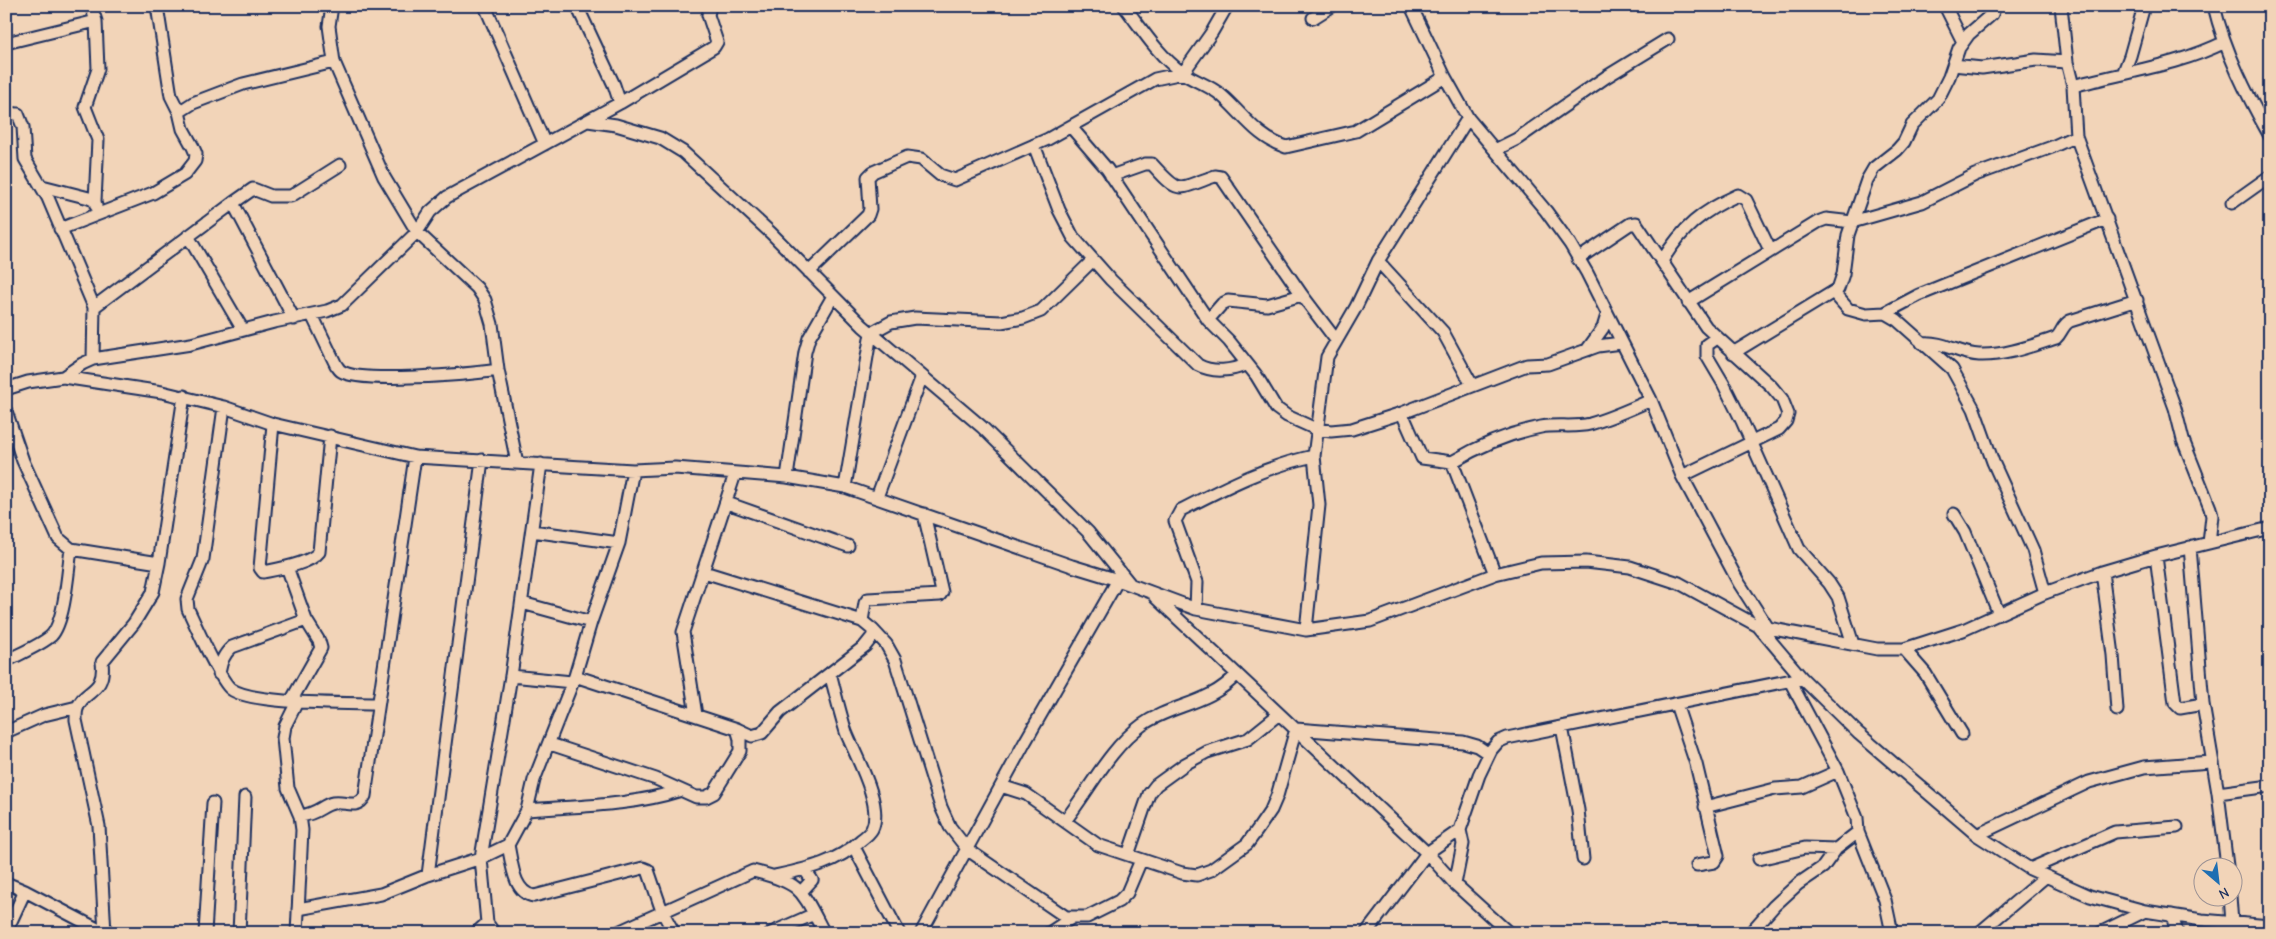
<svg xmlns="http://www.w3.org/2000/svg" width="2276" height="939" font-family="'Comic Neue',sans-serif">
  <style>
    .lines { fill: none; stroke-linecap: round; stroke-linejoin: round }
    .minor-casing { stroke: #1b2f5e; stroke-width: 15 }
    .minor { stroke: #f2d4b8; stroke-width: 11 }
  </style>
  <rect width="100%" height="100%" fill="#f2d4b8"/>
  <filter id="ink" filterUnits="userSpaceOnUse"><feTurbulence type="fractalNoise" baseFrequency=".02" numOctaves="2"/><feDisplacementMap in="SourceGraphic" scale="10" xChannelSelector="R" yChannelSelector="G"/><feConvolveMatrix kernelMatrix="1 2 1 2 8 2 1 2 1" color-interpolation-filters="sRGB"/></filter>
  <g filter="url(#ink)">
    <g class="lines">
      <defs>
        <path id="minor" d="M91,6L96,21
          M332,6L329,26L334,62
          M485,6L545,144
          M577,6L614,85L620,103
          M1124,6C1142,29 1157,54 1181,72C1194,81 1209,85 1221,95C1243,114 1257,138 1286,147L1356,131L1445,77
          M1411,6L1445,77L1468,118L1546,211L1570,244L1587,273L1651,400L1682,476L1739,583L1768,628
          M1945,6L1963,42
          M2061,6L2067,62L2073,86L2076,136L2175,408L2183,440L2210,508L2212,516L2209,543
          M2214,6C2225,52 2247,95 2270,136
          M1313,18L1332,6
          M6,43L96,21L98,69L85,107L98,140L95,201
          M1953,65L1982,68L2036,60L2067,62
          M1183,73L1212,32L1227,6
          M2123,74L2130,56L2144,6
          M2073,86C2124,72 2177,66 2225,42
          M179,112L193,103L243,84L334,62L384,177L417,232L477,288L485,300L492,324L498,370L517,463
          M6,113L18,114L23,127L25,159L48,198L94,307L93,359
          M588,121L616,125L660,138L683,152L771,233L863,326L982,427L1088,532L1130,584
          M1071,127L1107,169L1208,320L1229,341L1256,375L1276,408L1287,416L1316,429L1331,431L1352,429L1402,413L1527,365L1548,364L1598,346L1621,343
          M1034,145L1059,210L1073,237L1111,280L1198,365C1213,373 1232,371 1247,364
          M1495,150L1517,139L1606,77L1668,39
          M1111,176L1145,164H1152C1181,196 1176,189 1215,176L1221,177L1302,295L1336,340
          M42,186L89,198L95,201L96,206
          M233,203L294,319
          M2232,203L2270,176
          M60,229L153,193L185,174L195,161L196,154L193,147L183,129L179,112L171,96L157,6
          M188,236L243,330
          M1578,259L1630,224L1636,223L1706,327L1771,386L1782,399L1788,414L1786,421L1779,429L1682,476
          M1378,261L1443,332L1472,385
          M1662,261C1682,228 1702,211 1738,195L1746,200L1770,250
          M809,272L868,215L870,209L868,177L873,172L907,157L921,159L940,175L955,180L1048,139L1155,79L1183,73
          M1833,292L1848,309L1866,314L1885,313L1919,295L2107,219
          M1688,302L1818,222L1826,219L1852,222L1922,202L1975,175L2052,147L2076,136
          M94,307L233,203L253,189L271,196H291L340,165
          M1885,313L1897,320L1952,369L1974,409L1993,462L2033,550L2045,593
          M312,315L336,365C337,366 340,371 341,371C360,384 471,374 498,370
          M1208,320L1222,304L1228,301L1267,305L1302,295
          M1717,338L1707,345V356L1723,383L1742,421L1799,549L1829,583L1838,597L1853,644
          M1922,343C1944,341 1958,354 1979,355C2005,356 2031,346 2056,338C2062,333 2062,325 2070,321L2137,300
          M1587,350L1603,328L1607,315
          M1733,353L1838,289L1843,274L1848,235L1867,180L1874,168L1897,150L1904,142L1912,125L1938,99L1949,77L1959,48L1969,34L1992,14L1995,6
          M63,377L82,364L93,359L191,344L274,322L327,311L342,305L417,232L430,212L447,197L620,103L714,47L717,42L708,15L710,6
          M6,389L28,382L63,377L162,392L224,407L273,424L415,457L633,470L675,468L787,477L845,487L1072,566L1118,580L1196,609L1306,630L1370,621L1495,574L1541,563L1586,562L1630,567L1679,583L1758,626L1802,678L1858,733L1977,835L2030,869L2090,896L2145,911L2202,920L2270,926
          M224,407L203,559L187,599L188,609C195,624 220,681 231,689C253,705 349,703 378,704
          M6,411L23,461L58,538L71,549L159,563
          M1402,413L1422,458L1452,462
          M273,424L260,568L263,572C278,569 310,564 319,552L330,436
          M787,477L805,352L809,338L833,296
          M845,487L871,333L891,322L915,318L1001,322L1023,318L1041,311L1092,261
          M877,497L922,376
          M727,503L848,546
          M1954,514L1965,532L1999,614
          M532,531L619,543
          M2190,547L2203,704L2218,793L2227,866
          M2156,556L2175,703L2180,708L2203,704
          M287,567L306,620L319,641L321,648L291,701
          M704,572L862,621L873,630V636L865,646L780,712L762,733L752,736L737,729
          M2102,572L2113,655L2117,710
          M1495,574L1452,462C1479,446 1510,433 1541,427C1557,424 1574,428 1590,424C1611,418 1631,409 1651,400
          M1155,597L1427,853L1455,884L1509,933
          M522,603L591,622
          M1196,609L1197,582L1175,521L1181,510C1224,488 1266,466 1314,456
          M862,621L865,603L868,599L940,595L942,592L924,514
          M1763,627L1877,649H1904L1963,630L2045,593L2102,572L2156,556L2270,528
          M873,630L886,644L895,660L941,807L950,827L968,850L1066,917H1087L1119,901L1127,893L1141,860
          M1306,630L1319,505L1314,456L1327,357L1356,307L1378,261L1468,118
          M1904,649L1925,673L1962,734
          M6,661C19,654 41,645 51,636C65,622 68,570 71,549
          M219,674C221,662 223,655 232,647L306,620
          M511,676L572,682
          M1790,681L1838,771L1857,818L1858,832L1885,900L1892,933
          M297,702L285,726L283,738L288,788L300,816L302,830L297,933
          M1676,704L1696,764L1718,856L1714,862L1697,865
          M696,715L683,632L735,474
          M1562,727L1578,810L1583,859
          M6,732L44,715L77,707
          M550,744L656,779L696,797H706L714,793L740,751V739L737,729L575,676
          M1001,786L1026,794L1098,845L1182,873L1197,875L1211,870L1247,844L1258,829L1271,810L1277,796L1296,729L1463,742L1477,746L1489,754
          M2218,793L2270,786
          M1705,807L1775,789L1802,787L1838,771
          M527,810C577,806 631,806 678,791
          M300,816C318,814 322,805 333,803C346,801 358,810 365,796L415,457
          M1065,821C1090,789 1109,749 1142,725C1171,704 1210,705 1237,674
          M1977,835L2089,782L2144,767L2211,762
          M508,845C512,862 513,893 534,896L643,868L648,870L662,911L674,933
          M854,847L899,933
          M1128,855L1149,794L1156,785L1185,764L1207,752L1248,739L1279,714
          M1759,859L1805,848L1836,849
          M2030,869L2115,832L2177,827
          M428,875L482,460
          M775,876C807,869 837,863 861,840C865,837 870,833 872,829C884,805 855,755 846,732C840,713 835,692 830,673
          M6,883L25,891L105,933
          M1455,884L1463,844L1460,830
          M801,892L812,880L805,870
          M2230,896L2232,923
          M298,909L381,894L428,875L481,858L508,845L527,810L534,780L575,676L591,622L619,543L633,470
          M2172,915L2177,933
          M6,932L25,891
          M105,933L99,826L76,720C76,717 76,712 77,709C83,689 106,694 102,662L134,623L153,592L159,563L184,396
          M205,933L213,803
          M239,933L245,797
          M476,933L487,923
          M494,933L487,923L481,858L511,676L541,464
          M616,933L753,871C802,883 801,889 824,933
          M771,933L814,914
          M921,933L1025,742L1118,580
          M1049,933L1073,917
          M1366,933L1427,853L1460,830L1479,775L1491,750L1498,742L1507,738L1802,678
          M1750,933L1774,906L1798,884L1823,867L1836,849L1858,832
          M1979,933L2045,877
          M2100,933L2145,911"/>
      </defs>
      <use href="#minor" class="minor-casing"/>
      <use href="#minor" class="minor"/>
    </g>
  </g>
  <rect width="2276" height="939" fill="none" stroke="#f2d4b8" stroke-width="25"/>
  <rect x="12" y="12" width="2251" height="914" fill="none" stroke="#1b2f5e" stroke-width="2" filter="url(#ink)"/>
  <g transform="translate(2218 882) rotate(152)"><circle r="24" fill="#f2d4b8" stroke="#9c9294"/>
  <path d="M0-4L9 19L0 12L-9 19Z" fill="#1f6fb2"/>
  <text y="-8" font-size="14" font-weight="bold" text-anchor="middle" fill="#1b2f5e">N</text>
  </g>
</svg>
